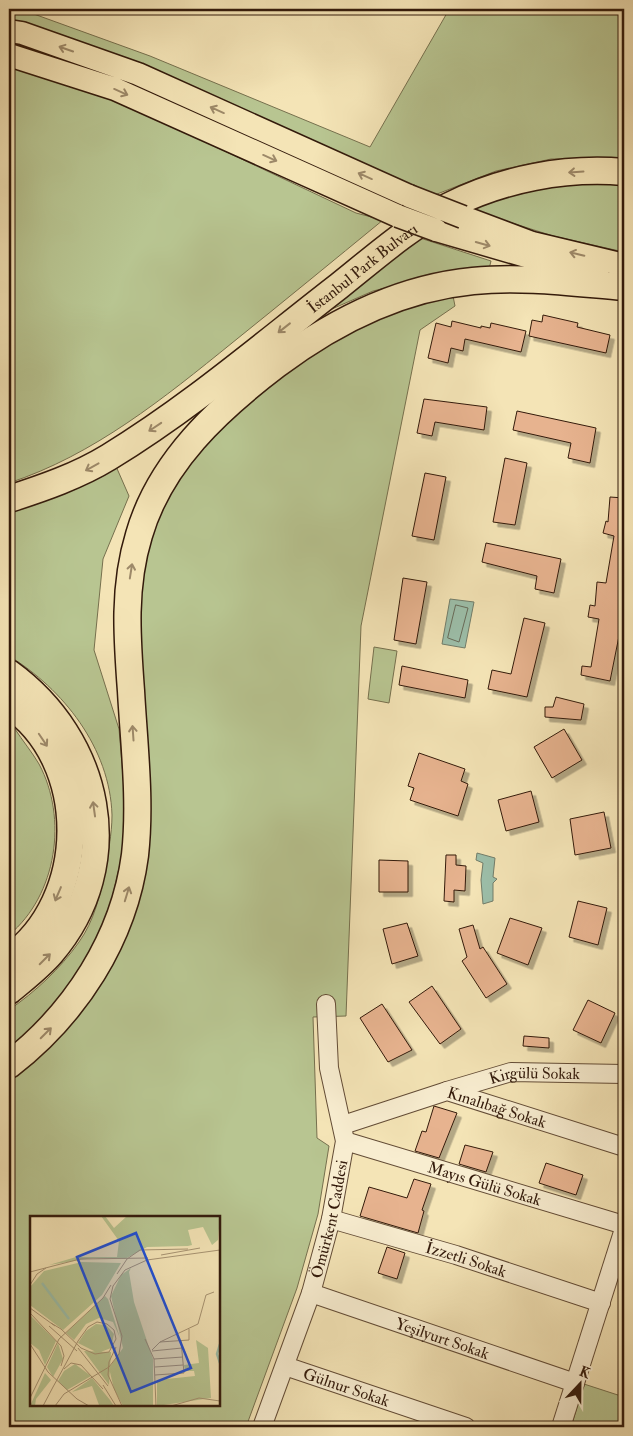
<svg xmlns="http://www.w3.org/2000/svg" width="633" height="1436" font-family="'IM FELL Double Pica',serif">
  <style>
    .green { fill: #b8c591; stroke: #76704e; fill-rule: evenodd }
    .water { fill: #9cbfaa; stroke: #727d6a }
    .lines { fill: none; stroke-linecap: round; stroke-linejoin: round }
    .shore { stroke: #686c5a; stroke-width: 1 }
    .building { fill: #e7b38f; stroke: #331a0b; filter: url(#shadow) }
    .minor-casing { stroke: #634c36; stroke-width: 20 }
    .major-casing { stroke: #331a0b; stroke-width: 25 }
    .highway-casing { stroke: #331a0b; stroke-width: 29 }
    .minor { stroke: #f8edd0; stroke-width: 18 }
    .major { stroke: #f4e4b6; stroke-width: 22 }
    .highway { stroke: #f4e4b6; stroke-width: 26 }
    .major-bridge-casing { stroke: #331a0b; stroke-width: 25; stroke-linecap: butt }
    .major-bridge { stroke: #f4e4b6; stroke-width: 22 }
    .oneway { stroke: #9d8969 }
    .labels { text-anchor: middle; stroke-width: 4; stroke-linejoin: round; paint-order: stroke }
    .street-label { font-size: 16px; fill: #331a0b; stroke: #f8edd0 }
    .inset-river { fill: none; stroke: #9cbfaa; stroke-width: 2.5 }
    .inset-road { fill: none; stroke: #a79372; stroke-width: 1 }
    .view { fill: #1d4ed8; fill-opacity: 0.15; stroke: #1d4ed8; stroke-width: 2.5 }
    .inset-edge { fill: none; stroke: #331a0b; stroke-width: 2.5 }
  </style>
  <defs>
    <filter id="shadow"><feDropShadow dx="4.5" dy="4.5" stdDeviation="0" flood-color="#0004"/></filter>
  </defs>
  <rect width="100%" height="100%" fill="#f4e4b6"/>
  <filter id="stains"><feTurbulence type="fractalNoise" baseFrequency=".004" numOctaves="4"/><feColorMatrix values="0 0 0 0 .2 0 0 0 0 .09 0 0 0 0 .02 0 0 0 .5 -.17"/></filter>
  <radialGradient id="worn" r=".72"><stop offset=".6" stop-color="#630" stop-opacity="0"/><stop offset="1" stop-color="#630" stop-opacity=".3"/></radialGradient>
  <path class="green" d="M9,9H20L150,56L370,147L447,13L446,9H624V158L551,159L496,171L432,196L9,22Z
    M9,66L127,105L356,213L383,220C333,261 283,302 232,343C164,398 94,455 9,483Z
    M624,182V252L553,236L465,208L556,183Z
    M417,237L491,261L489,269L446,273L373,291L325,312Z
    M453,296L455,306L420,330L361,626L346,1016L313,1017L317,1138L329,1146L318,1214L297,1288L246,1427H9V1078L50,1044L125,924L134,602L150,523L206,436L337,332L395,310ZM31,1217H219V1405H31Z
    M115,464L129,496L103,559L94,650L119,729L126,811L123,851L111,903L94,951L39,1024L9,1052V1010C36,991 60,969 79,942C94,921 100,896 105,871C108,853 112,834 112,815C110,748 63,689 9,656V509Z
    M374,647L397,651L389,703L368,699Z
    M9,725L15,729C22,740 32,752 39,764C68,818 57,895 9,935Z
    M584,1384L624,1397V1427H571Z"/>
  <path class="water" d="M450,599L474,602L465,648L442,644Z
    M477,853L495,858L493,877L497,879L493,883V901L483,904L481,880L483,863L476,860Z"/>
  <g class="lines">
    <path class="shore" d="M456,605L468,608L459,642L448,638Z"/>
  </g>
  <path class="building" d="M543,315L578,323L577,327L610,335L606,353L529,336L532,320L542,322Z
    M452,321L481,328V326L490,328L491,323L526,331L521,352L465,339L463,351L451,348L448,363L428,358L436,323L451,327Z
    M424,399L487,407L484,430L435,422L432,436L417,433Z
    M517,411L596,428L590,463L568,458L571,443L513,430Z
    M505,458L527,463L515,525L493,522Z
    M425,473L446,477L434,540L412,536Z
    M610,497L624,498V611L610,681L581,675L582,666L591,667L599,619L588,617L590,605L595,606L597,582L606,583L614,536L603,533L606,521L608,522Z
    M486,543L561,559L554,593L535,589L537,576L482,562Z
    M403,578L427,582L416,644L394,640Z
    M524,618L545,623L527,697L488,689L492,670L511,674Z
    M402,666L468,680L465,698L399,685Z
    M556,697L584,704L581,720L545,717V707H553Z
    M564,729L582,760L552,778L534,747Z
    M419,753L465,769L461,781L468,784L458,816L410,800L414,788L408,786Z
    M531,791L539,822L506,831L498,800Z
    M604,812L611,848L575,855L570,819Z
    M446,855H456V865L466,866L465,891L454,890V902L444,901Z
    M379,860L408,861V892H379Z
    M578,901L607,908L598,945L569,937Z
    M510,918L542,928L528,965L497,953Z
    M407,923L418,956L392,964L383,929Z
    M473,925L480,949L483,947L507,984L486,998L462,961L467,957L459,929Z
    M432,986L461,1029L440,1044L409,1002Z
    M588,1000L615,1013L601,1043L573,1030Z
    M382,1004L412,1050L388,1062L360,1018Z
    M524,1036L549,1038V1048L523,1046Z
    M434,1106L457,1113L439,1158L415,1151L422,1131L426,1132Z
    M465,1145L493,1152L486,1172L459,1164Z
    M546,1163L583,1175L576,1195L539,1183Z
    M414,1179L431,1184L422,1210L424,1211L418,1233L360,1216L369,1187L407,1198Z
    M387,1247L405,1253L397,1279L378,1273Z"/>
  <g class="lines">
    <defs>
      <g id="minor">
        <path id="s1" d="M447,1091L511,1072L624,1074"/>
        <path id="s2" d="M343,1125L447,1091L624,1147"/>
        <path id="s3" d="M345,1141L624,1225"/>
        <path id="s4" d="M331,1219L456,1255L601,1303"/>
        <path id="s5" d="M311,1293L575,1383"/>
        <path id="s6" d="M285,1366L466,1427"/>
        <path id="s7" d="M262,1427L311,1293L331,1219L345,1141L329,1068L326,1004"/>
        <path d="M561,1427L624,1229"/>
      </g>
      <path id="major" d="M9,31L22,33L138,74L409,196
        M9,55L115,89L398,216
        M463,217L532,243L624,265
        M436,230L598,277"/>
      <g id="highway">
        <path id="s8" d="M9,499C43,488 78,476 109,457C191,407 264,344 339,286C374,258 409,227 449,206C502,179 565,167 624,172"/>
        <path d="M9,673C100,739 128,863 51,953C39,967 23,979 9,991"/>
        <path d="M9,705C92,761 90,901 9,958"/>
        <path d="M9,1065C75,1014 124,939 135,855C141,801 134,745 131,691C127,638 123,587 139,535C160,462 218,409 276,365C333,322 401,288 473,281C523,276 574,283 624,287"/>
      </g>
    </defs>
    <use href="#minor" class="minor-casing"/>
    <use href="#major" class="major-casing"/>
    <use href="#highway" class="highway-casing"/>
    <use href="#minor" class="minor"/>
    <use href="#major" class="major"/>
    <use href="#highway" class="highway"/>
    <defs>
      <path id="major-bridge" d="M409,196L463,217
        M398,216L436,230"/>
    </defs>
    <use href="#major-bridge" class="major-bridge-casing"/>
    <use href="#major-bridge" class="major-bridge"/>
  </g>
  <defs><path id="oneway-shaft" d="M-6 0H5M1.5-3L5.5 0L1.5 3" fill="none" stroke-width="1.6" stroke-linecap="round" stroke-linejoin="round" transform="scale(1.25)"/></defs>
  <g class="oneway">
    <use href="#oneway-shaft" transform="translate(66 49) rotate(-161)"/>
    <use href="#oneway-shaft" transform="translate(121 92) rotate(24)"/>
    <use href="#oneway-shaft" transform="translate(217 110) rotate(-156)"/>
    <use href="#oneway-shaft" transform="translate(270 158) rotate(24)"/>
    <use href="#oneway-shaft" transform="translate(576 172) rotate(176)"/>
    <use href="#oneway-shaft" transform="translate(365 176) rotate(-156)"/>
    <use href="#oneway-shaft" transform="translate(483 244) rotate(16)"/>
    <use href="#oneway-shaft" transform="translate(577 254) rotate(-167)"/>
    <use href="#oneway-shaft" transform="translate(284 328) rotate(142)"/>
    <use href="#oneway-shaft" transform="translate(155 427) rotate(146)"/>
    <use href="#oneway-shaft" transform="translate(92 467) rotate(151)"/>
    <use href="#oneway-shaft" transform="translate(131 571) rotate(-81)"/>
    <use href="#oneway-shaft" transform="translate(133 733) rotate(-94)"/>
    <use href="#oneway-shaft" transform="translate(43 740) rotate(56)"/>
    <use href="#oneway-shaft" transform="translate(94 809) rotate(-98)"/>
    <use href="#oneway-shaft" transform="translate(58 894) rotate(113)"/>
    <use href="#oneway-shaft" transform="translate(127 894) rotate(-73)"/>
    <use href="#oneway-shaft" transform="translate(45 959) rotate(-45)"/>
    <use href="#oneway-shaft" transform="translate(46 1033) rotate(-45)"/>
  </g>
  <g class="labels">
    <g class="street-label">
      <text dy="6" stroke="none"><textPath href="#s8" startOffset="425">İstanbul Park Bulvarı</textPath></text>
      <text dy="6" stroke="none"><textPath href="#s1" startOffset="90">Kirgülü Sokak</textPath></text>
      <text dy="6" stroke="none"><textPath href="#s2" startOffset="162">Kınalıbağ Sokak</textPath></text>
      <text dy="6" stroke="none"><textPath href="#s3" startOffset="146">Mayıs Gülü Sokak</textPath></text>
      <text dy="6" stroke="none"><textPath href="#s7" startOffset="219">Ömürkent Caddesi</textPath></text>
      <text dy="6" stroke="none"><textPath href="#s4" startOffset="141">İzzetli Sokak</textPath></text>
      <text dy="6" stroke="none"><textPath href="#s5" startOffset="139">Yeşilyurt Sokak</textPath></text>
      <text dy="6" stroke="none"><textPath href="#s6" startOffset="65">Gülnur Sokak</textPath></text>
    </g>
  </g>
  <g transform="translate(30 1216)">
    <rect width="190" height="190" fill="#f4e4b6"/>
    <path d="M71,0H75L84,12L97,0H190L188,24L182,29L173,11L158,14L162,29L158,30L117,31L95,43L63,42L19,49L46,41H87L89,25ZM52,46L91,47L72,79L33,114L0,89V71L14,55ZM101,52L99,56L104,86L123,143V190H93L84,173L79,152L93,132L81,80L91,59ZM75,80L78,83L90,122L83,106L69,102L56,108L44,124L36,117ZM0,99L26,125L15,149L9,134L0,127ZM66,108L76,109L84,118L81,132L68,137L48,127L56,115ZM166,124L178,132L181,182L127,190V164L165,160L164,155H155L154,149L169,147ZM28,127L33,143L23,161L17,151ZM54,135L81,136L79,169ZM45,148L61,160L37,174L28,165L34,155ZM15,157L21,164L6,183L5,190H0ZM62,162L80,184L84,190L69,189L62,170L42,176Z" fill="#b8c591"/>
    <path class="inset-river" d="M12,67L39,103M190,128L187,138L190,147"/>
    <path class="inset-road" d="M131,39L170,32M0,56L50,43L118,42M87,58L97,43L110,34L158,33M0,69L7,58L16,52M0,92L25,110M0,97L31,130L34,140L31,150M19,110L47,135M115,123L124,143L126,190M130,126L168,108L176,79L184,76M0,128L18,156L47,183L59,190H72M86,131L79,146L78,159L92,190M48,132L78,170M122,134L130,126L159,124V113M122,135L152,132M124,143L153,141M125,151L153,149M34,153L41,147L51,149L73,173M125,159L154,157L151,125M73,169L86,190M0,182L29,123L73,82L81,69M13,190L23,171L28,162L41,138L48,125L58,111L67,106L77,108L84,114L86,123L79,136L65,138L51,132L31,113L21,107M25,190L34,178L79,151L89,138L92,120L80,83L83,70L95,54L117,44L190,34M141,190L169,182L190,185"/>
    <path class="view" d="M106,17L161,152L101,176L47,41Z"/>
    <rect width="190" height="190" class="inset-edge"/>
  </g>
  <rect width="633" height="1436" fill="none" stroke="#f4e4b6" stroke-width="30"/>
  <rect x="10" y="10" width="613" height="1416" fill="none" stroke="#331a0b" stroke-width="2.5"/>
  <rect x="15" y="15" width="603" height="1406" fill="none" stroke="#331a0b"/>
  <g transform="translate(580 1384) rotate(22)" stroke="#f8edd0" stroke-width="4" paint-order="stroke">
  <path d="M0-4L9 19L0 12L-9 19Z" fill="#331a0b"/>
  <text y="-8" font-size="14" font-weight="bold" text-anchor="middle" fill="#331a0b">K</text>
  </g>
  <rect width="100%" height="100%" filter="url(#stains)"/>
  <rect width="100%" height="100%" fill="url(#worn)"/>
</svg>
